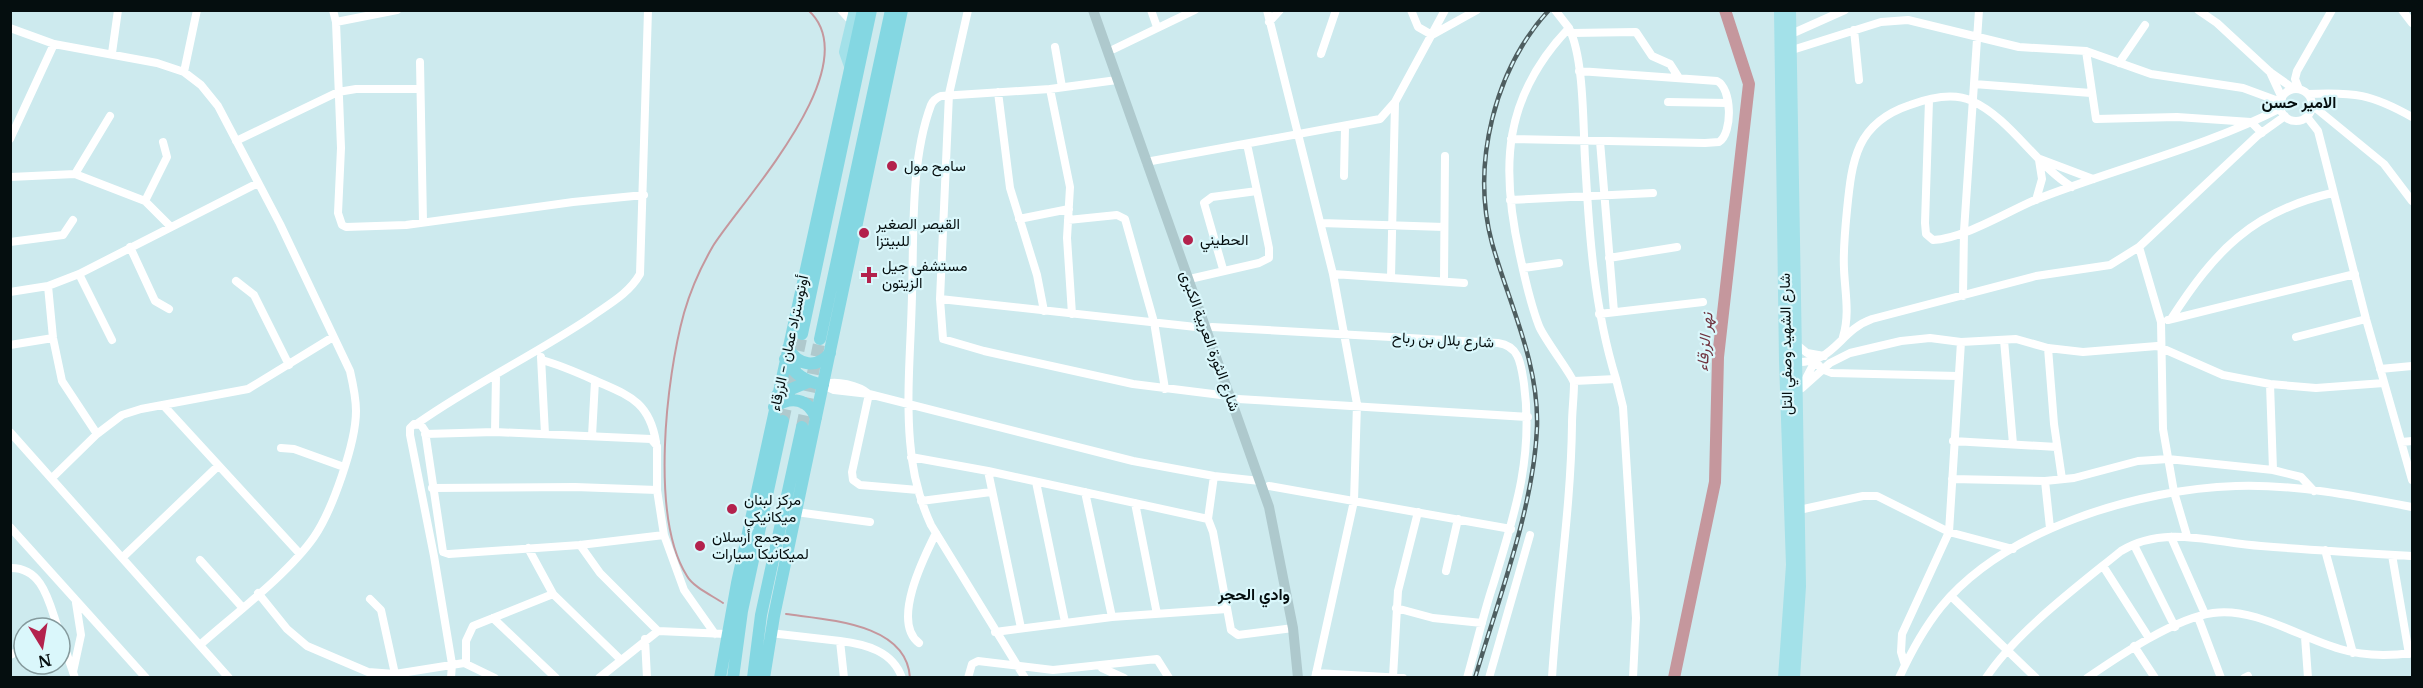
<svg xmlns="http://www.w3.org/2000/svg" width="2423" height="688" font-family="Merriweather,Vazirmatn,serif">
  <style>
    .lines { fill: none; stroke-linecap: round; stroke-linejoin: round }
    .stream { stroke: #c5979d; stroke-width: 2 }
    .river { stroke: #c5979d; stroke-width: 12 }
    .trunk-tunnel { stroke: #afc9cd; stroke-width: 12; stroke-dasharray: 12 6; stroke-linecap: butt }
    .minor { stroke: #fff; stroke-width: 8 }
    .secondary { stroke: #aec9cd; stroke-width: 10 }
    .primary { stroke: #a3e1e9; stroke-width: 12 }
    .trunk { stroke: #84d7e2; stroke-width: 12 }
    .rail-casing { stroke: #4e5e60; stroke-width: 4.5 }
    .rail { stroke: #daf7fb; stroke-width: 2; stroke-dasharray: 7; stroke-linecap: butt }
    .poi-dot { fill: #b3224d; stroke: #daf7fb; stroke-width: 2 }
    .labels { text-anchor: middle; stroke-width: 4.5; stroke-linejoin: round; paint-order: stroke }
    .poi-label { font-size: 15px; fill: #050e0f; stroke: #daf7fb; text-anchor: start }
    .street-label { font-size: 15px; fill: #050e0f; stroke: #daf7fb }
    .neighbourhood-label { font-size: 16px; font-weight: bold; fill: #050e0f; stroke: #daf7fb }
    .water-label { font-size: 16px; font-style: italic; fill: #70333f; stroke: #daf7fb }
  </style>
  <rect width="100%" height="100%" fill="#cdeaee"/>
  <g class="lines">
    <path class="stream" d="M723,603C713,596 693,587 687,576C650,518 666,378 684,313C690,292 702,265 713,246C743,199 870,65 808,10
      M786,614C828,620 907,623 910,678"/>
    <path class="river" d="M1674,678L1715,482L1718,357L1749,84L1725,10"/>
    <path class="trunk-tunnel" d="M783,421L802,334
      M802,427L820,339"/>
    <path class="minor" d="M333,10L336,22L341,148L338,213L342,225L346,227L406,225L573,202L644,195
      M841,10L852,22
      M968,10L949,94L940,299L943,339L984,351L1133,384L1229,396
      M1151,10L1157,27
      M1267,10L1333,274L1357,404L1354,501L1315,678
      M1411,10L1418,27L1432,35L1477,10
      M1555,10L1569,28
      M2198,10L2217,23L2270,72L2294,89
      M2402,10L2412,23
      M336,22L397,10
      M1269,22L1280,10
      M10,28L54,44L157,63L184,72L201,85L218,106L280,224L350,371C353,384 356,397 356,411C356,443 332,511 314,537C289,573 235,614 201,644
      M1854,30L1859,80
      M1572,33L1636,32L1652,56L1670,64L1679,78
      M1789,35L1845,10
      M1055,47L1062,87
      M1114,49L1195,10
      M1789,51L1881,22L1908,20L2019,47L2086,51L2151,74L2243,88L2281,102
      M2086,51L2096,119L2177,117L2251,122L2262,133
      M112,53L118,10
      M1321,54L1336,10
      M420,62L423,222
      M2119,63L2145,25
      M184,72L197,10
      M2270,72L2282,98
      M1974,84L2091,93
      M1050,89L1070,187L1067,238L1072,314
      M2299,89L2295,79L2297,71L2332,10
      M2280 105a16 16 0 1 1 32 0a16 16 0 1 1-32 0Z
      M998,92L1010,188L1037,275L1044,311
      M2308,94C2355,92 2371,94 2412,117
      M1929,100L1925,223L1926,234L1933,240C1963,239 2007,212 2035,200C2116,168 2203,148 2281,108
      M1668,102L1728,103
      M2312,105L2384,164L2412,201
      M2307,117L2318,131L2366,319L2412,480
      M10,139L54,44
      M1511,139L1705,143L1719,142C1733,133 1732,88 1717,81L1579,71
      M236,141L338,92L356,89H420
      M1600,141L1614,312
      M1247,144L1257,191
      M2040,159L2093,179
      M1146,162L1380,119L1395,102L1445,10
      M75,174L110,116
      M1344,176L1345,127
      M10,177L75,174L145,201L171,227
      M1510,200L1653,193
      M2036,200L2042,179L2039,160
      M145,201L167,157L163,142
      M1019,219L1069,209
      M1068,220L1117,215L1125,219L1154,322L1165,389
      M1321,223L1444,227
      M10,242L63,235L73,220
      M130,247L155,301L169,309
      M2139,247L2161,322L2163,429L2174,492L2187,536
      M1609,258L1677,247
      M1523,268L1559,263
      M79,274L112,340
      M1333,274L1464,283
      M1391,277L1395,103
      M1194,278L1259,263L1269,258V248L1257,191L1212,197L1204,203L1223,269
      M236,281L254,295L289,365
      M1444,281L1445,156
      M48,286L53,338L62,381L97,434
      M10,292L48,286L79,274L258,183
      M1963,296L1964,231L1979,10
      M940,299L1205,328
      M1599,314L1703,302
      M2171,319C2215,251 2251,212 2332,193
      M2168,320L2355,274
      M1212,327L1498,343C1520,346 1521,365 1524,384C1534,458 1514,516 1493,585C1483,615 1476,647 1467,678
      M1843,337C1850,314 1845,293 1844,269C1843,250 1845,230 1847,210C1852,160 1856,123 1910,105C1929,98 1953,92 1972,101C2010,118 2036,165 2072,187
      M2296,337L2366,319
      M2004,340L2013,444
      M1796,344L1807,353L1824,356
      M10,345L53,338
      M2048,348L2054,424L2062,479
      M541,357L545,434
      M542,360C560,365 576,372 594,380C627,395 649,400 656,442
      M1793,362C1835,365 1838,331 1872,319L2036,276L2110,265L2139,247L2257,136L2285,116
      M2380,369L2412,366
      M1616,379L1623,407L1636,618L1633,678
      M1803,384L1815,361L1822,369L1832,373L1958,376
      M2270,384L2273,470
      M823,385L834,390L869,394L1133,461L1214,476L1260,481
      M823,385C835,379 859,386 869,394
      M1802,388L1830,363L1850,353L1901,341L1930,338L1961,342L2016,339L2048,348L2083,352L2157,346L2223,375L2270,384L2316,388L2384,383
      M869,394L852,472L853,480L860,485L918,490
      M1238,399L1528,417
      M164,406L300,554
      M418,423C472,385 532,356 588,319C607,305 628,295 640,274L648,10
      M10,432L229,678
      M495,432L496,375
      M425,434L495,432L651,439L657,446V490L664,535
      M592,436L595,381
      M1953,441L2057,447
      M2402,442L2412,441
      M281,448L294,449L344,467
      M911,457L988,471L1208,519
      M988,471L1021,628
      M1214,476L1208,519L1213,532L1231,630L1238,635L1293,628
      M52,478L97,434L122,415L141,409L248,389L333,337
      M1952,479L2045,481L2074,478L2138,461L2168,459L2273,470L2301,477L2314,491
      M2045,481L2050,528
      M1036,482L1065,622
      M1269,486L1511,529
      M432,488L575,487L657,490
      M1085,492L1112,617
      M921,501L991,492
      M1135,503L1157,614
      M1799,510L1863,496H1877L1949,532L2013,549
      M796,512L870,522
      M10,527L146,678
      M2171,537L2205,614
      M580,545L600,573L658,631
      M2134,545L2175,627
      M528,548L553,594L620,659
      M2325,550L2353,653
      M2392,555L2409,654
      M123,557L218,466
      M200,560L242,607
      M2103,566L2149,638
      M10,568C43,567 49,603 58,628
      M1446,571L1458,519
      M258,593L287,629L307,646L368,672L395,674L464,663L495,678
      M1951,596L2036,678
      M370,599L381,610L395,674
      M1396,608L1433,618L1482,623
      M2198,617L2221,678
      M493,618L556,678
      M995,632L1112,617L1227,609
      M770,633L840,641L844,678
      M60,634L75,678
      M2305,637L2308,678
      M645,639L647,678
      M840,641C865,644 893,651 902,678
      M919,643C891,622 924,557 936,533
      M2134,646L2155,678
      M10,655L17,652L24,641
      M466,663V641L473,626L553,594
      M1905,665L1901,652L1902,634L1949,532L1961,342
      M1102,668L1124,678
      M73,672L81,635L76,603
      M1316,673L1403,678
      M1393,677L1398,591L1418,512
      M451,678L452,664L434,556L410,435V428L414,424L421,425L425,431L443,552L449,554L580,545L664,535L684,590L715,634
      M599,678L658,631L726,634
      M968,678L972,664L978,661L1053,670L1157,659L1169,678
      M1025,678L931,525C919,499 912,470 910,441C906,393 911,344 912,295C914,236 910,161 931,105C933,100 936,98 941,96L1050,89L1117,80
      M1489,678L1530,535
      M1552,678C1557,593 1571,509 1572,424C1572,411 1574,397 1574,383C1573,376 1544,339 1539,326C1530,303 1525,279 1520,256C1500,167 1503,97 1569,28C1584,58 1583,124 1585,159C1589,233 1594,308 1616,379L1574,381
      M1899,678C1910,654 1924,628 1941,607C2005,529 2139,489 2236,486C2295,484 2356,496 2412,507
      M1986,678C2016,632 2078,586 2121,551C2165,524 2214,543 2261,546C2311,550 2362,553 2412,556
      M2087,678C2119,656 2175,618 2213,613C2256,607 2300,638 2340,649C2363,656 2388,656 2412,653
      M2244,678L2248,676"/>
    <path class="secondary" d="M1093,10L1269,507L1293,628L1298,678"/>
    <path class="primary" d="M1780,10L1785,361L1792,565L1784,678
      M1790,10L1800,586L1794,678
      M850,66L845,52L855,10"/>
    <path class="trunk" d="M802,334L871,10
      M820,339L891,10
      M788,348C798,366 817,369 830,353
      M785,359C795,375 805,381 823,385
      M777,395L808,382
      M774,407C791,396 808,398 816,418
      M720,678L737,583L863,10
      M733,678L742,611L783,421
      M753,678L761,615L802,427
      M764,678L774,616L902,10"/>
    <defs>
      <path id="rail" d="M1475,678C1498,600 1534,507 1537,427C1539,362 1509,304 1492,243C1471,165 1494,70 1549,10"/>
    </defs>
    <use href="#rail" class="rail-casing"/>
    <use href="#rail" class="rail"/>
  </g>
  <g class="poi-dot">
    <circle cx="892" cy="166" r="6"/>
    <circle cx="864" cy="233" r="6"/>
    <circle cx="1188" cy="240" r="6"/>
    <path d="M866 266h6v6h6v6h-6v6h-6v-6h-6v-6h6z"/>
    <circle cx="732" cy="509" r="6"/>
    <circle cx="700" cy="546" r="6"/>
  </g>
  <g class="labels">
    <g class="poi-label">
      <text x="904" y="171">سامح مول</text>
      <text x="876" y="229">القيصر الصغير<tspan x="876" dy="17">للبيتزا</tspan></text>
      <text x="1200" y="245">الحطيني</text>
      <text x="882" y="271">مستشفى جيل<tspan x="882" dy="17">الزيتون</tspan></text>
      <text x="744" y="505">مركز لبنان<tspan x="744" dy="17">ميكانيكي</tspan></text>
      <text x="712" y="542">مجمع أرسلان<tspan x="712" dy="17">لميكانيكا سيارات</tspan></text>
    </g>
    <g class="street-label">
      <text transform="translate(1443 340) rotate(3)" y="5">شارع بلال بن رباح</text>
      <text transform="translate(1210 341) rotate(70)" y="5">شارع الثورة العربية الكبرى</text>
      <text transform="translate(789 343) rotate(-78)" y="5">أوتوستراد عمان - الزرقاء</text>
      <text transform="translate(1786 344) rotate(-91)" y="5">شارع الشهيد وصفي التل</text>
    </g>
    <g class="neighbourhood-label">
      <text x="2299" y="108">الامير حسن</text>
      <text x="1254" y="600">وادي الحجر</text>
    </g>
    <g class="water-label">
      <text transform="translate(1704 342) rotate(-85)" y="6">نهر الزرقاء</text>
    </g>
  </g>
  <rect width="2423" height="688" fill="none" stroke="#050e0f" stroke-width="24"/>
  <g transform="translate(42 646) rotate(169)"><circle r="28" fill="#daf7fb" stroke="#859a9d" stroke-width="1.5"/>
  <path d="M0-4.5L10 22L0 15L-10 22Z" fill="#b3224d"/>
  <text y="-9" font-size="16" font-weight="bold" text-anchor="middle" fill="#050e0f">N</text>
  </g>
</svg>
